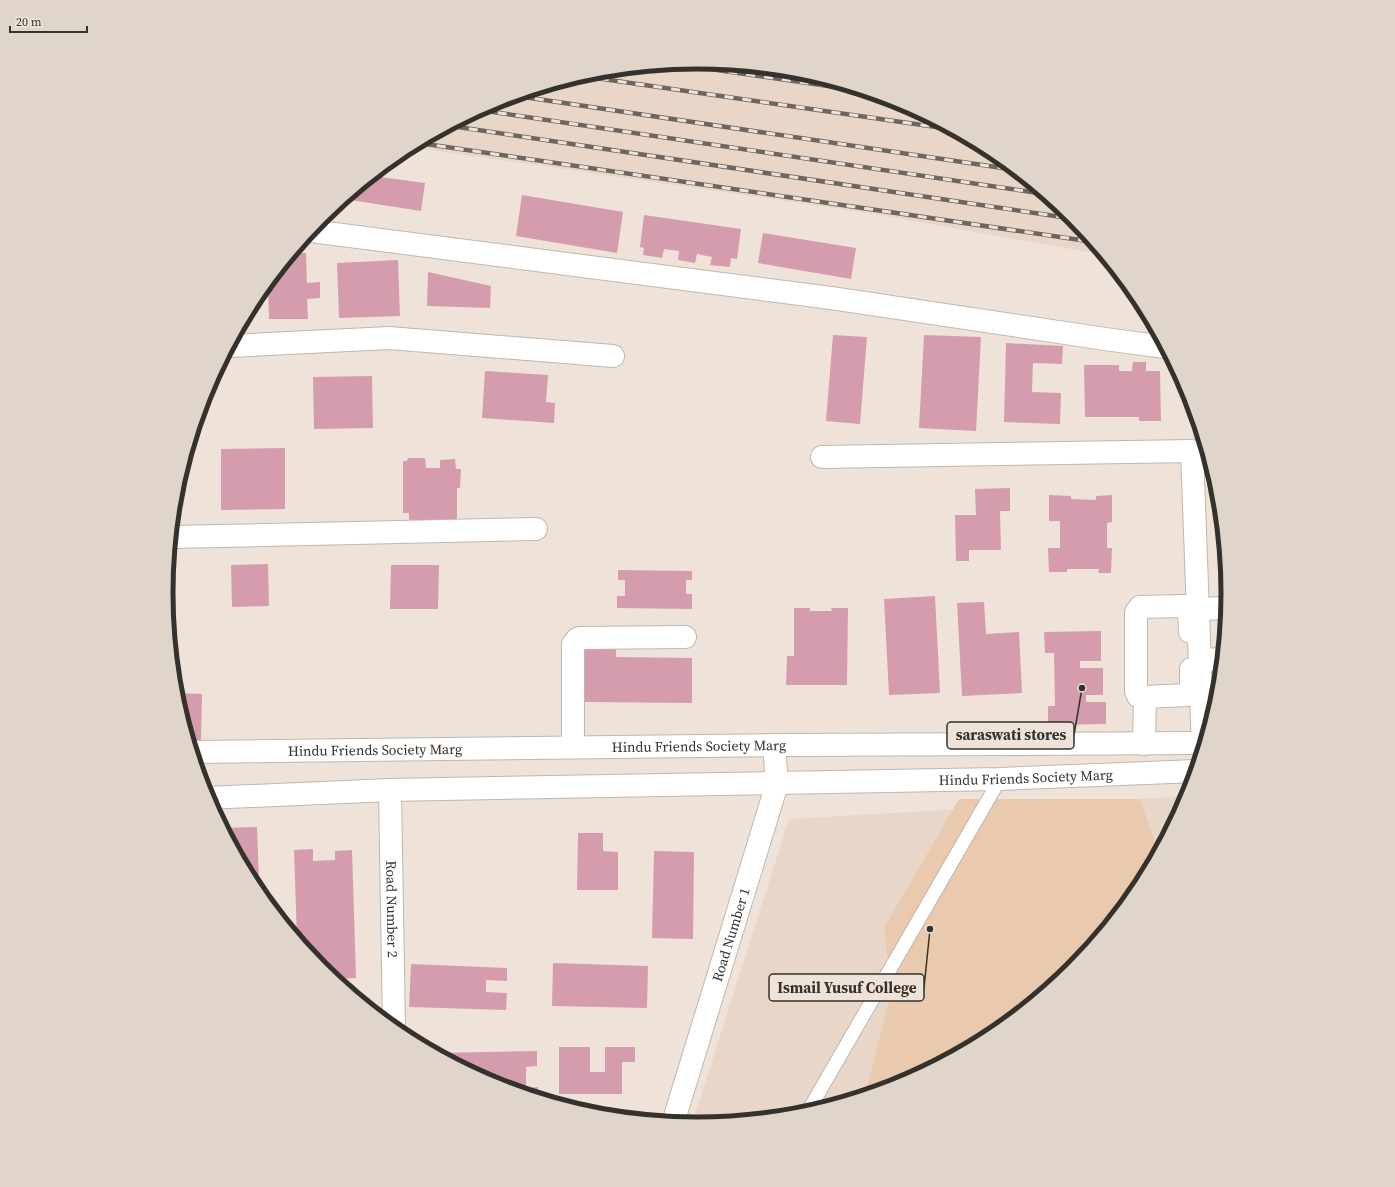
<svg xmlns="http://www.w3.org/2000/svg" width="1395" height="1187" font-family="'Source Serif 4',serif">
  <style>
    .built { fill: #e8d7c8 }
    .green { fill: #e9caae }
    .building { fill: #d59cae }
    .lines { fill: none; stroke-linecap: round; stroke-linejoin: round }
    .service-casing { stroke: #c1b6ad; stroke-width: 15 }
    .minor-casing { stroke: #c1b6ad; stroke-width: 24 }
    .tertiary-casing { stroke: #c1b6ad; stroke-width: 24 }
    .service { stroke: #fff; stroke-width: 13 }
    .minor { stroke: #fff; stroke-width: 22 }
    .tertiary { stroke: #fff; stroke-width: 22 }
    .rail-casing { stroke: #6c6660; stroke-width: 4.5 }
    .rail { stroke: #efe3d9; stroke-width: 3; stroke-dasharray: 9; stroke-linecap: butt }
    .labels { text-anchor: middle; stroke-width: 3.5; stroke-linejoin: round; paint-order: stroke }
    .street-label { font-size: 14px; fill: #35312d; stroke: #efe3d9 }
    .rim { fill: none; stroke: #35312d; stroke-width: 5 }
    .leader { fill: none; stroke: #35312d; stroke-width: 1.5 }
    .callout-dot { fill: #35312d; stroke: #efe3d9; stroke-width: 1.5 }
    .callout { fill: #efe3d9; stroke: #35312d; stroke-width: 1.5 }
    .callout-label { font-size: 15px; text-anchor: middle; font-weight: bold; fill: #35312d }
  </style>
  <rect width="100%" height="100%" fill="#efe3d9"/>
  <path class="built" d="M698,62L801,72L901,103L993,152L1073,218L1104,255L868,213L410,147L494,102L594,72Z
    M1189,796L1139,889L1073,969L993,1036L901,1085L801,1115L692,1124L789,819Z"/>
  <path class="green" d="M959,799H1140L1157,848H1161L1139,889L1073,969L993,1036L901,1085L865,1095L892,990L884,928Z"/>
  <path class="building" d="M373,176L425,183L421,211L344,199Z
    M522,195L623,212L617,253L516,236Z
    M644,215L741,229L737,259L731,258L730,267L710,265L712,257L697,254L695,263L678,260L679,251L664,249L662,258L643,255L644,248L640,247Z
    M763,233L856,248L851,279L758,263Z
    M293,253H306L307,283L320,282V298L307,299L308,319H269L268,283Z
    M398,260L400,316L339,318L337,263Z
    M428,272L491,286L490,308L427,306Z
    M833,335L867,337L860,424L826,421Z
    M924,335L981,337L976,431L919,428Z
    M1006,343L1063,346L1062,364L1033,363L1032,392L1061,393L1060,424L1004,422Z
    M1133,362H1146V371H1160L1161,421H1139V417H1085L1084,365H1119V371H1132Z
    M485,371L548,375L546,402L555,403L554,423L482,418Z
    M372,376L373,428L314,429L313,377Z
    M285,448V509L221,510V449Z
    M408,458H425L426,468H440V460L455,459L456,469H461L460,488H457V521H409V513H403V461H407Z
    M1010,488V511H1000L1001,550H969V561H956L955,515H976L975,489Z
    M1049,495L1071,496V499L1096,500V496L1112,495V522L1107,523V548H1112L1111,573H1098L1099,569H1067V572H1049L1048,548H1060V521H1049Z
    M268,564L269,606L232,607L231,565Z
    M391,565H439L438,609H390Z
    M618,570L692,571V580H686V594H692V609L617,608V596H625V580H618Z
    M935,596L940,693L889,695L884,599Z
    M984,602L986,634L1019,632L1022,693L962,696L957,603Z
    M794,608H810V611H832L831,608H848L847,685H786L787,656H794Z
    M1101,631V661H1080V668H1103V695H1086V702H1106V724L1048,725V706H1055L1054,653H1045L1044,632Z
    M585,644H616V657L692,658V703L585,702Z
    M176,693L202,694L201,741H189Z
    M257,827L259,882H252L223,828Z
    M578,833H603V851L618,852V890H577Z
    M313,849V861L335,860V851L352,850L356,978L335,979L334,968H321L297,939L294,850Z
    M654,851L694,852L693,939L652,938Z
    M553,963L648,966L647,1008L552,1006Z
    M411,964L507,968V981L486,980V992L507,993L506,1010L409,1007Z
    M559,1047H590V1072H605V1047H635V1062H622V1094H559Z
    M537,1051V1066L526,1067V1088L538,1087V1098L494,1084L436,1053Z"/>
  <g class="lines">
    <defs>
      <path id="service" d="M807,1113L1000,779"/>
      <g id="minor">
        <path d="M311,231L831,298L1105,339L1165,347"/>
        <path d="M230,346L389,338L613,356"/>
        <path d="M822,457L1192,451L1203,748"/>
        <path d="M172,537L536,529"/>
        <path d="M1198,609L1227,608"/>
        <path d="M1200,660L1223,659"/>
        <path d="M1145,697L1187,695L1191,691V669"/>
        <path d="M1144,744L1145,697L1138,696L1136,691V612L1140,607L1184,606L1189,611L1190,632"/>
        <path d="M573,747V644L577,639L580,638L685,637"/>
        <path id="s1" d="M390,790L394,1028"/>
        <path id="s2" d="M673,1123L777,784L774,745"/>
      </g>
      <g id="tertiary">
        <path id="s3" d="M193,752L785,745L1205,743"/>
        <path id="s4" d="M207,798L390,790L1000,779L1196,771"/>
      </g>
    </defs>
    <use href="#service" class="service-casing"/>
    <use href="#minor" class="minor-casing"/>
    <use href="#tertiary" class="tertiary-casing"/>
    <use href="#service" class="service"/>
    <use href="#minor" class="minor"/>
    <use href="#tertiary" class="tertiary"/>
    <defs>
      <path id="rail" d="M675,64L863,91
        M582,76L950,129
        M517,96L1016,170
        M480,110L1045,194
        M451,126L1075,219
        M419,143L1094,242"/>
    </defs>
    <use href="#rail" class="rail-casing"/>
    <use href="#rail" class="rail"/>
  </g>
  <g class="labels">
    <g class="street-label">
      <text dy="5" stroke="none"><textPath href="#s3" startOffset="506">Hindu Friends Society Marg</textPath></text>
      <text dy="5" stroke="none"><textPath href="#s3" startOffset="182">Hindu Friends Society Marg</textPath></text>
      <text dy="5" stroke="none"><textPath href="#s4" startOffset="819">Hindu Friends Society Marg</textPath></text>
      <text dy="5" stroke="none"><textPath href="#s1" startOffset="119">Road Number 2</textPath></text>
      <text dy="5" stroke="none"><textPath href="#s2" startOffset="197">Road Number 1</textPath></text>
    </g>
  </g>
  <path d="M0 0H1395V1187H0ZM173 593a524 524 0 1 1 1048 0a524 524 0 1 1-1048 0Z" fill="#e0d5cb" fill-rule="evenodd"/>
  <path class="rim" d="M173 593a524 524 0 1 1 1048 0a524 524 0 1 1-1048 0Z"/>
  <path class="leader" d="M1082 688L1074 735M930 929L924 988"/>
  <g class="callout-dot">
    <circle cx="1082" cy="688" r="4"/>
    <circle cx="930" cy="929" r="4"/>
  </g>
  <g class="callout">
    <rect x="947" y="722" width="127" height="27" rx="4"/>
    <rect x="769" y="974" width="155" height="27" rx="4"/>
  </g>
  <g class="callout-label">
    <text x="1011" y="740">saraswati stores</text>
    <text x="847" y="993">Ismail Yusuf College</text>
  </g>
  <path d="M10 26v6h77v-6" fill="none" stroke="#35312d" stroke-width="2"/>
  <text x="16" y="26" font-size="12" fill="#35312d" stroke="#efe3d9" stroke-width="3" paint-order="stroke">20 m</text>
</svg>
